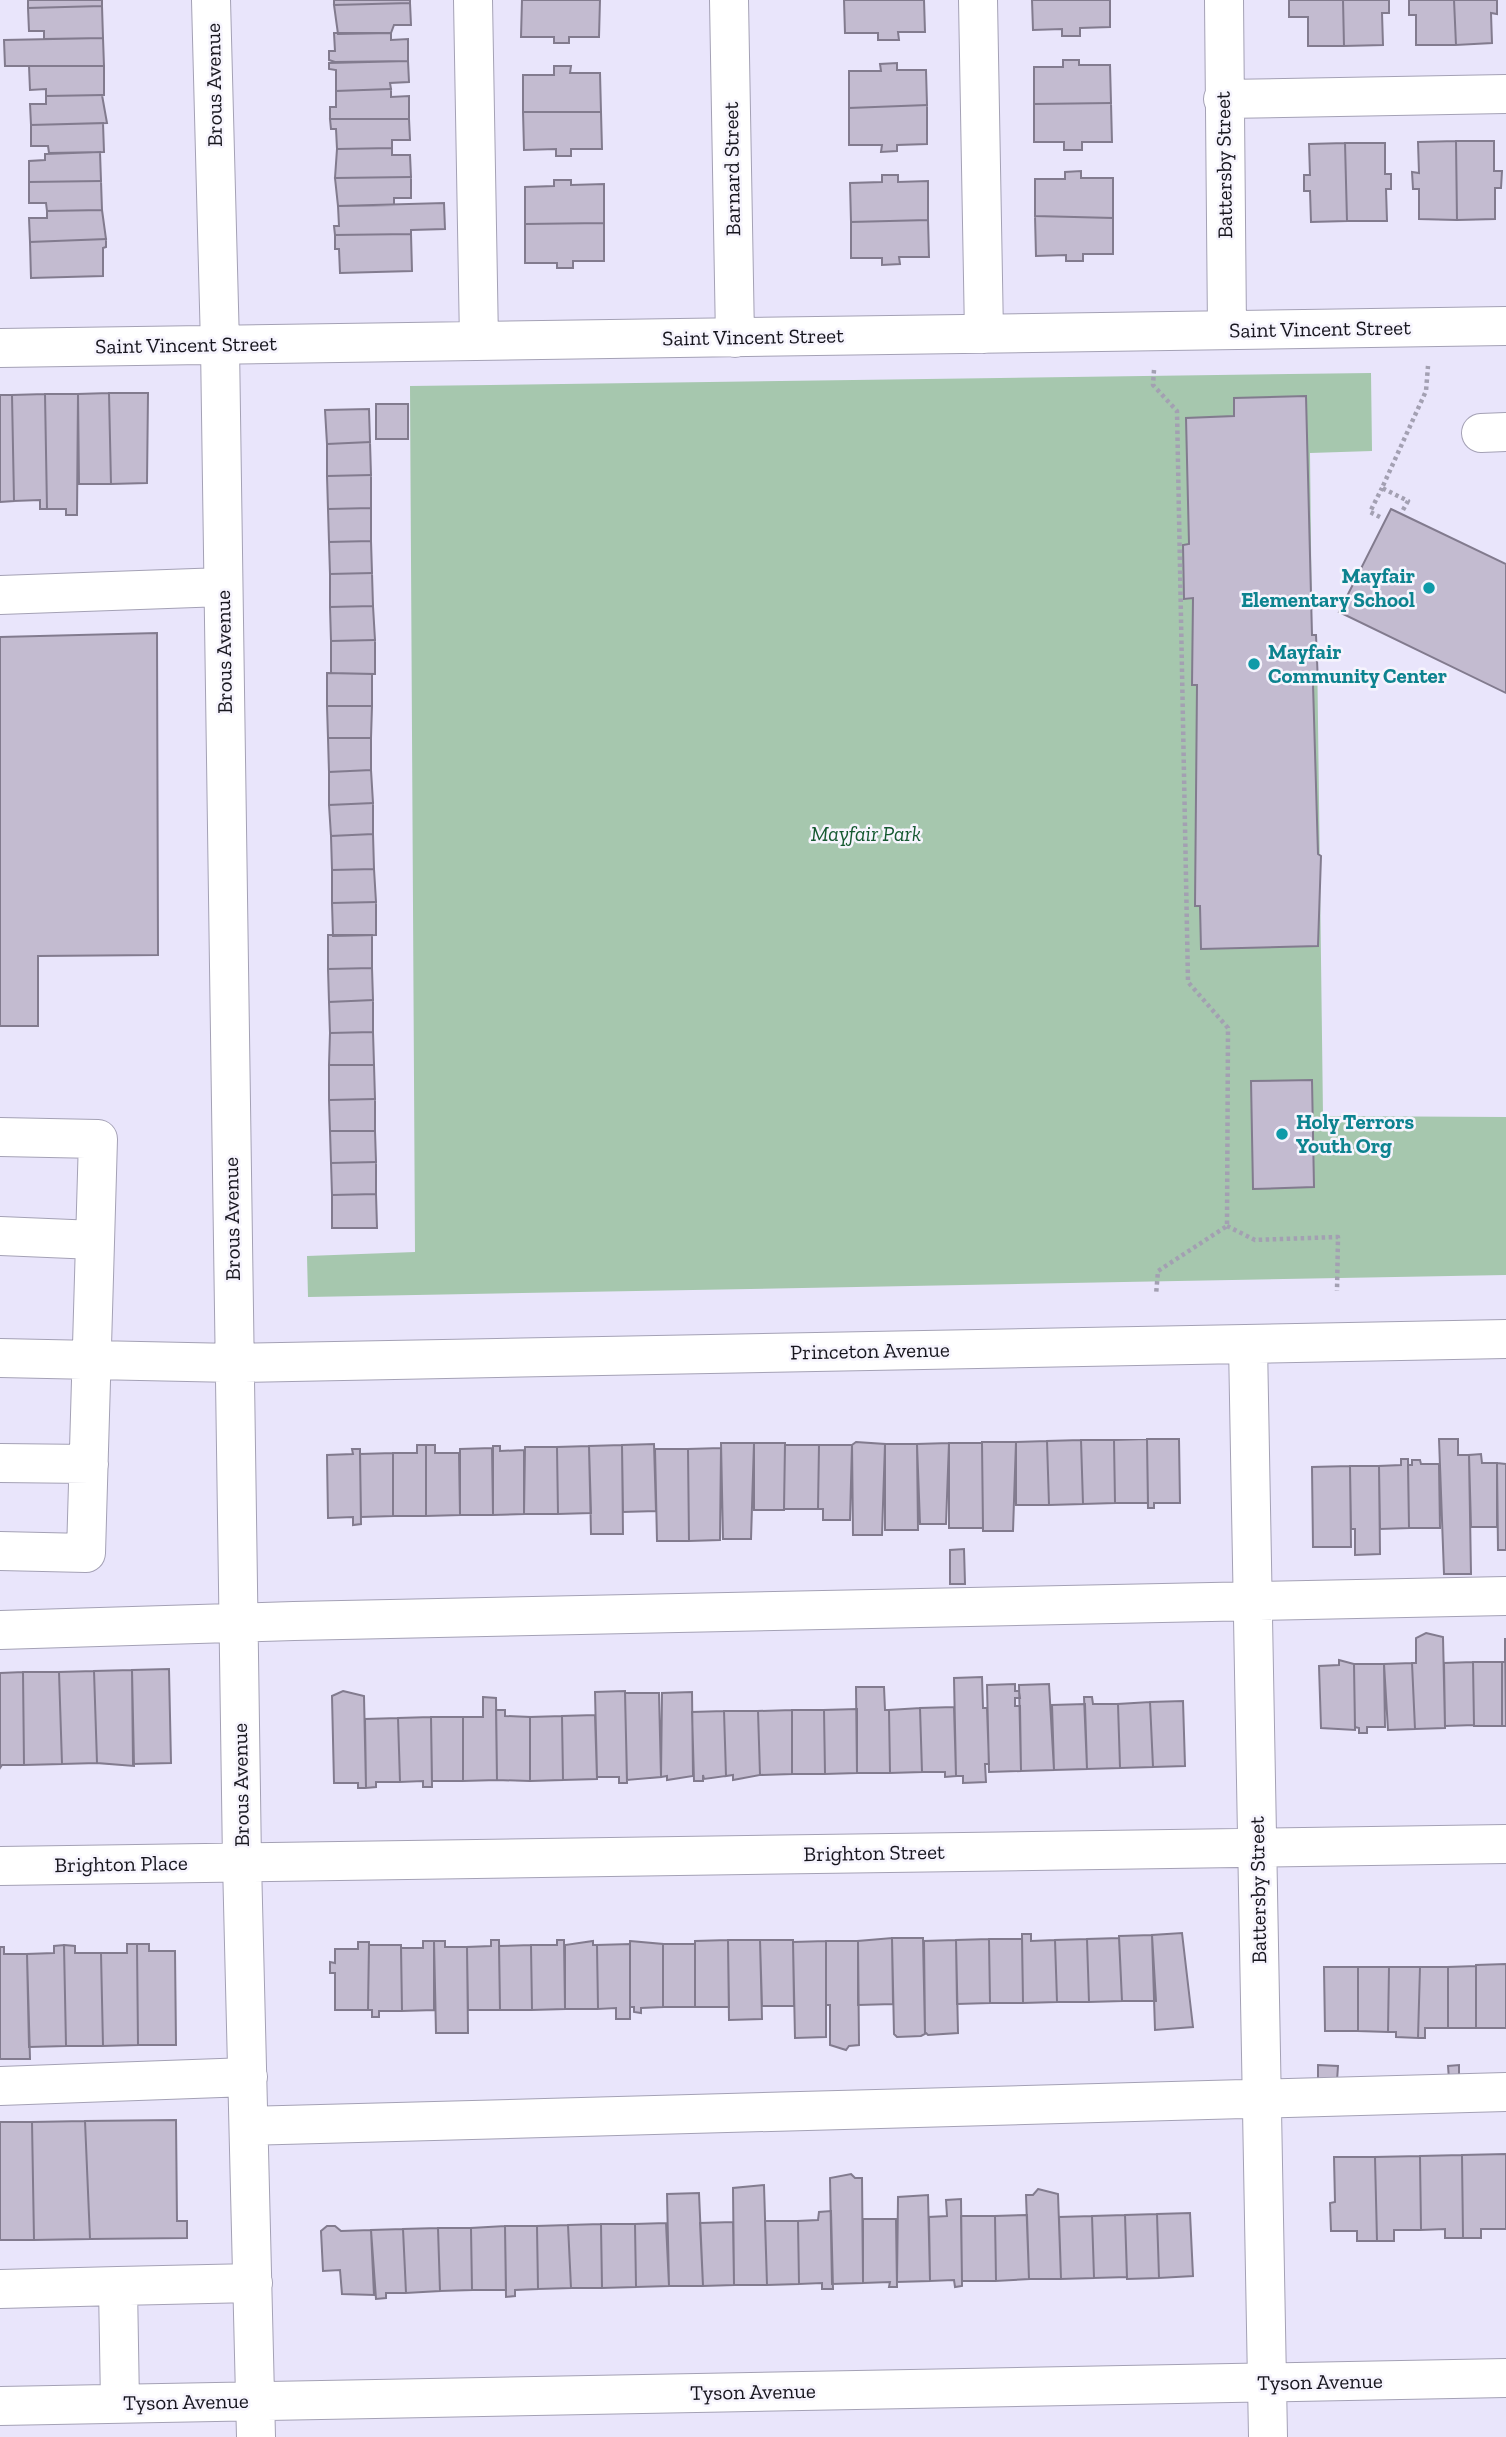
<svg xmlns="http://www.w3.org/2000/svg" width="1506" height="2437" font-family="'Zilla Slab',serif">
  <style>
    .green { fill: #a6c7ae }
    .building { fill: #c3bbd0; stroke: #827b8e; stroke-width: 2 }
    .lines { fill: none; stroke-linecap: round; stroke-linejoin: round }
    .minor-casing { stroke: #a4a1b5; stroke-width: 40 }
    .path { stroke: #a3a0b2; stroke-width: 4.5; stroke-dasharray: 3.5 3.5; stroke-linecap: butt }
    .minor { stroke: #fff; stroke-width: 38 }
    .culture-dot { fill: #0f9aa8; stroke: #f6f4fd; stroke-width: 2.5 }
    .labels { text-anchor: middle; stroke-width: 5; stroke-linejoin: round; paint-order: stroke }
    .street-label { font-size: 21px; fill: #17161e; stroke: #f6f4fd }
    .culture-label { font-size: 21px; font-weight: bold; fill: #0d838f; stroke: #f6f4fd; text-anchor: start }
    .park-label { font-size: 21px; font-style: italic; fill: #155930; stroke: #f6f4fd }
  </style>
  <rect width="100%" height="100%" fill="#e9e5fb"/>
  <path class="green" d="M1371,373L1372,451L1310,453L1312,635H1316L1317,643L1323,1116L1506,1117V1275L308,1297L307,1256L415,1252L410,386Z"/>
  <path class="building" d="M28,0H102V6L28,8Z
    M334,0H410V3L334,5Z
    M522,0H600L599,37H569V43H554V37H521Z
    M844,0H924L925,32H898L899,40H878V33H845Z
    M1032,0H1110V27L1080,28V36H1062V29L1033,30Z
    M1289,0H1343L1344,46H1308V17H1289Z
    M1343,0H1389V13H1382L1383,45L1344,46Z
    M1409,0H1454L1456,45H1416V15H1409Z
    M1454,0H1497V14L1491,13L1492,43L1456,45Z
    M410,3L411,25H394L391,33L338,34L334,5Z
    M102,6L103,38L44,39V31H29L28,8Z
    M334,33H391V40L408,39V61L335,62L329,60V51H335Z
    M103,38L104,66H5L4,40Z
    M1063,60H1079V65H1110L1111,103L1034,104V67H1063Z
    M408,61L409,82L390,83L391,89L336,91V70L329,69V63Z
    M897,63V70H926L927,105L849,108V71H881L880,64Z
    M29,66H104V95L46,96V89L30,90Z
    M554,66H571L570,73H600L601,112H523V75H554Z
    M391,89V97L409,96V119H330V107H336V91Z
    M102,95L107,123L31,125L30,104H46V96Z
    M1111,103L1112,142H1082V150H1064V142H1034V104Z
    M927,105V144L897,145V151L881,152L882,145H849V108Z
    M523,112H601L602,149H571V156H556V149L524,150Z
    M330,119H409L410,140H392V148L337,149L336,129H331Z
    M103,123L104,152L49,153L48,146H31V125Z
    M1456,141H1494V171H1502L1501,188H1495V219L1457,220Z
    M1456,141L1457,220L1419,219V189H1413L1412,172L1419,173L1418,142Z
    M1345,143H1385V174H1391V189H1386L1387,221H1347Z
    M1345,143L1347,221L1311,222L1310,191H1304V175H1310L1309,144Z
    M392,148V155H410L411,177L335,178L337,149Z
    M100,152L101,181L29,182V161L45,160V154Z
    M1081,171V178H1113V218L1035,216V179H1065V172Z
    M882,175H898V182L928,181V220L851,222L850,183L882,182Z
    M411,177V198H394V205L338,206L335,178Z
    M554,180H571V185L604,184V223L525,224V187L554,186Z
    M101,181L102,210L47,211L46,203H29V182Z
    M444,203L445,229L411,230V234L335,235L334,226H339L338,206Z
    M102,210L106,239L30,242L29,218H47V211Z
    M1035,216L1113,218V254H1083V261H1066V255L1036,256Z
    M928,220L929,257H899L900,264L882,265V258H851V222Z
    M604,223V261H573V268H557V263H525V224Z
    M411,234L412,271L340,273L339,249H335V235Z
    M106,239V247L103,248V276L31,278L30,242Z
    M109,393H148L147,483L111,484Z
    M109,393L111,484H79L78,394Z
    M45,394H78L77,515H66V509H47Z
    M45,394L47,509H40V500L14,501L12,395Z
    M0,395H12L14,501L0,502Z
    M1306,396L1312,635H1316L1318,684H1313L1318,854L1321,856L1318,946L1201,949L1200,906H1195L1197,685H1192L1193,598L1184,599L1183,545L1189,544L1186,418L1234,416V398Z
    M376,404H408V439H376Z
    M369,409L370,442L327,444L325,410Z
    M370,442L371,475L327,476V444Z
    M371,475V508L328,509L327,476Z
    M371,508V541L329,542L328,509Z
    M1391,509L1506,564V693L1339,612Z
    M371,541L372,573L330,574L329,542Z
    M372,573L373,606L330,607V574Z
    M373,606L375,640L331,641L330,607Z
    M157,633L158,955L38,956V1026H0V637Z
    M375,640V674L331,673V641Z
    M327,673L372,674V706H327Z
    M327,706H372L371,738H328Z
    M328,738H371V770L329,772Z
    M371,770L373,803L329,805V772Z
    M373,803V834L331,836L329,805Z
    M373,834L374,869L332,870L331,836Z
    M374,869L376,902L332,903V870Z
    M376,902V935L333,936L332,903Z
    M328,935H372V968L328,969Z
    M372,968L373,1000L329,1002L328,969Z
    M373,1000V1032L330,1033L329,1002Z
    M373,1032L374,1065H329L330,1033Z
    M329,1065H374L375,1099L329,1100Z
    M1312,1080L1314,1187L1253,1189L1251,1081Z
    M375,1099V1131H330L329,1100Z
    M330,1131H375L376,1162L331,1163Z
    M376,1162V1194L332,1195L331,1163Z
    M376,1194L377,1228H332V1195Z
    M1147,1439L1148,1503H1115L1114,1440Z
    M1147,1439H1179L1180,1503H1154V1508H1148Z
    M1439,1439H1458V1455H1469L1471,1574H1444Z
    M1081,1440L1083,1504L1049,1505L1047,1441Z
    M1081,1440H1114L1115,1503L1083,1504Z
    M1047,1441L1049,1505H1016V1442Z
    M856,1442L885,1444L882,1535H853L852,1445Z
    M982,1442H1016L1013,1531H983Z
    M721,1443H754L751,1539H723Z
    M754,1443H785L784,1510H754Z
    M949,1443L946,1524H920L917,1444Z
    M949,1443H982L983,1528H949Z
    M654,1444L656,1511L623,1512L622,1445Z
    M885,1444H917L918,1530H885Z
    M417,1445H426V1516H393V1453H417Z
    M426,1445H435V1453H459L460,1515L426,1516Z
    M622,1445L623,1534H591L589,1446Z
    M785,1445H819L818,1509H784Z
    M819,1445H852L850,1520H823V1509H818Z
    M493,1446H500V1451L524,1450V1514L493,1515Z
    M589,1446L591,1513L558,1514L557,1447Z
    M525,1447H557L558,1514H524Z
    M492,1448L493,1515H460V1449Z
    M721,1448L720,1540L689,1541L688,1449Z
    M352,1449H360L361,1524L353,1525V1517L328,1518L327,1455L353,1454Z
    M655,1449H688L689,1541H657Z
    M393,1453V1516L361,1517L360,1454Z
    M1481,1454L1482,1463H1497V1527H1471L1469,1455Z
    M1401,1459H1408L1409,1528L1380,1529L1379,1466L1401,1465Z
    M1412,1460H1420L1421,1464H1439L1440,1528H1409L1408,1465H1412Z
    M1497,1463L1506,1464V1550H1498Z
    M1350,1466H1379L1380,1554L1355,1555V1529H1351Z
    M1350,1466L1351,1547H1313L1312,1467Z
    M964,1549L965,1584H950V1550Z
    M1426,1633L1443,1637L1445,1728L1415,1729L1412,1663H1416V1638Z
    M1505,1638L1506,1726H1502V1662H1505Z
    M1339,1660L1354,1664L1355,1730L1321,1728L1319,1666L1339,1665Z
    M1473,1662H1502V1726H1474Z
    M1473,1662L1474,1725L1445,1726L1444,1663Z
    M1412,1663L1415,1729L1388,1730L1384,1664Z
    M1354,1664H1384L1385,1727H1367V1733H1359V1728L1355,1727Z
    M169,1669L171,1763L133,1764L132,1670Z
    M132,1670L134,1766L97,1763L94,1671Z
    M94,1671L97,1763L62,1764L59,1672Z
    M23,1672H59L62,1764L24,1765Z
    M23,1672L24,1765H2L0,1768V1673Z
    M982,1677L983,1708H987L989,1764H985L986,1782L963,1783V1776H956L954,1678Z
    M1015,1684V1691H1019L1020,1698H1015V1706H1020L1021,1771L989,1772L987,1685Z
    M1049,1684L1054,1770L1021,1771L1019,1685Z
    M856,1687H884L885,1710H889L890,1773H857Z
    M343,1691L364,1696L366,1788H358V1783H334L332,1696Z
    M625,1691L627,1783H619V1777H597L595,1692Z
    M692,1692L693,1776L667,1780V1776L661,1777L662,1693Z
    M625,1693H659L661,1777L627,1780Z
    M483,1697L496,1698L497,1780L463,1781V1717H483Z
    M1084,1697H1092L1093,1704H1118L1120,1768L1087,1769Z
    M1183,1701L1185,1766L1153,1767L1150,1702Z
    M1150,1702L1153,1767L1120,1768L1118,1704Z
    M1085,1704L1087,1769L1054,1770L1052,1705Z
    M954,1707L956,1776L945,1777V1772H922L920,1708Z
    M920,1708L922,1772L890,1773L889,1710Z
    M857,1709V1773L825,1774L824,1710Z
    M496,1710H505V1716L530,1717V1781L497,1780Z
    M792,1710H824L825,1774H792Z
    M792,1710V1774L760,1775L758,1711Z
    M724,1711H758L760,1775L733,1780V1775L726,1776Z
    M724,1711L726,1776L704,1779L703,1775V1781H694L692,1712Z
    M595,1715L597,1779L563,1780L562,1716Z
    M562,1716L563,1780L530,1781V1717Z
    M431,1717L432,1787H423V1781L400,1782L398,1718Z
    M431,1717H463V1781H432Z
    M398,1718L400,1782H376V1787L366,1788L365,1719Z
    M1182,1933L1193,2027L1155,2030L1152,1935Z
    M1022,1934H1031V1941L1055,1940L1057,2002L1023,2003Z
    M1152,1935L1156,2001H1122L1119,1936Z
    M892,1938H923L925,2034L921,2036L897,2037L894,2034Z
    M892,1938L893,2004L858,2005V1941Z
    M1119,1938L1122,2001L1089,2002L1087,1939Z
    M989,1939H1022L1023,2003H990Z
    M989,1939L990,2003L957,2004L956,1940Z
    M1087,1939L1089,2002H1057L1055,1940Z
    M491,1940H499L500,2010H468L467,1947L491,1946Z
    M557,1940H564L565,2009L532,2010L531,1945H557Z
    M728,1940L729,2007H695V1941Z
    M728,1940H760L762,2019L729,2020Z
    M760,1940H793L794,2006H762Z
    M956,1940L958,2033L928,2035L925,2032L924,1941Z
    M423,1941H434V2010L402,2011L401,1948H423Z
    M434,1941H445V1947H467L468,2033H436Z
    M593,1941V1945H597L598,2009H565V1945Z
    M630,1941L663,1944V2007L641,2008V2013L634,2012V2007H630Z
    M826,1941H858L859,2045L849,2046L846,2050L830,2045V2005H826Z
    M826,1941V2037L795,2038L793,1942Z
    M358,1942H369L368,2010H335V1973H330V1962L335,1963V1949H358Z
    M127,1944H137L138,2045L103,2046L101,1953H127Z
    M137,1944H149V1951H175L176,2045H138Z
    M630,1944V2019H616V2008L598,2009L597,1945Z
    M663,1944H695V2007H663Z
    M64,1945L75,1946V1953H101L103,2046H66Z
    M64,1945L66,2046L29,2047L27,1954L54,1953V1946Z
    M369,1945H401L402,2011H379V2017H372V2010H368Z
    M531,1945L532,2010H500L499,1946Z
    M0,1947H4V1954H27L30,2059H0Z
    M1506,1964V2028H1476V1965Z
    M1476,1966V2028H1448V1967Z
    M1324,1967H1358V2031H1325Z
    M1358,1967H1389L1388,2032L1358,2031Z
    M1389,1967H1420L1418,2038L1396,2037V2032H1388Z
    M1420,1967H1448V2028H1425V2038H1418Z
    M1318,2065L1338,2066L1337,2081H1318Z
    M1459,2065V2078L1449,2079L1448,2066Z
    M176,2120L177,2221H187V2238L90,2239L85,2121Z
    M85,2121L90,2239L34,2240L32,2122Z
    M0,2122H32L34,2240H0Z
    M1506,2154V2229H1481V2238H1463L1462,2155Z
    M1462,2155L1463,2238H1445V2229L1421,2230L1420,2156Z
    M1420,2156L1421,2230H1394V2241H1377L1375,2157Z
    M1334,2157H1375L1377,2241H1357V2231H1331L1330,2203L1335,2202Z
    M851,2174L855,2178H862L863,2283L832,2284L830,2178Z
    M764,2185L767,2285H734L733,2188Z
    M1038,2189L1058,2194L1061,2279H1029L1026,2195H1033Z
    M699,2193L703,2286H669L667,2194Z
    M928,2195L930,2281L897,2282L898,2197Z
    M961,2199L962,2286L955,2287L954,2280L930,2281L929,2217L947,2216L946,2200Z
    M831,2211L833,2289H822V2283L799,2284L798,2221L818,2220L819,2212Z
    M1190,2213L1193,2276L1159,2278L1157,2214Z
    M1157,2214L1159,2278L1127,2279L1125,2215Z
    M1027,2215L1029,2279L996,2281L995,2216Z
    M1125,2215L1127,2277L1094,2278L1092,2216Z
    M961,2216H995L996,2281H962Z
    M1092,2216L1094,2278L1061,2279L1059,2217Z
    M863,2219H896L897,2287H889L890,2282L863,2283Z
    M765,2221H798L799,2284L767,2285Z
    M733,2222L734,2285L703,2286L700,2223Z
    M666,2223L669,2286L636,2287L635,2224Z
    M601,2224H635L636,2287L602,2288Z
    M601,2224L602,2288H571L568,2225Z
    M568,2225L571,2288L538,2289L537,2226Z
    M327,2226H335L341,2231L371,2230L374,2295L342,2294L340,2270L323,2271L321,2231Z
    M505,2226L506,2290H472L471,2228Z
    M505,2226H537L538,2289L515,2290V2296L506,2297Z
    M438,2228L440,2291L406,2293L403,2229Z
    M438,2228H471L472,2290L440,2291Z
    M403,2229L406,2293H386V2298L376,2299L371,2230Z"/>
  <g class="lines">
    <defs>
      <path id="minor" d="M211,0L220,345L242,1862L256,2437
        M473,0L479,341
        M729,0L735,338
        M978,0L984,334
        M1224,0L1227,330
        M1223,99L1506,94
        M0,348L1506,326
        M1481,433L1506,432
        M0,595L223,587
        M0,1137L98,1139L86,1553L0,1551
        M0,1236L95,1240
        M1248,1344L1268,2437
        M0,1358L234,1363L1506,1339
        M0,1463L89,1464
        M0,1630L294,1621L1506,1596
        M0,1866L1506,1844
        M0,2086L248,2077
        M249,2126L1506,2092
        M118,2286L253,2283
        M0,2289L118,2286L120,2403
        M0,2406L1506,2378"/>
    </defs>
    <use href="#minor" class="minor-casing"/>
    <path class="path" d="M1154,370L1153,385L1177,411L1188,982L1228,1028L1227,1226L1158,1271L1156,1295
      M1403,510L1408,501L1382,488L1426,391L1428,366
      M1380,517L1370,512L1382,488
      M1227,1226L1255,1240L1338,1237L1337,1291"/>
    <use href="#minor" class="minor"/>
  </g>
  <g class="culture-dot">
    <circle cx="1429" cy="588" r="7"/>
    <circle cx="1254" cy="664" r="7"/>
    <circle cx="1282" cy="1134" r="7"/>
  </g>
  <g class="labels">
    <g class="street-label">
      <text transform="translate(214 85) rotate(-91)" y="7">Brous Avenue</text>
      <text transform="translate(1224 165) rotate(-91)" y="7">Battersby Street</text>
      <text transform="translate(732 169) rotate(-91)" y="7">Barnard Street</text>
      <text transform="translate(1320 329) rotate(-1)" y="7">Saint Vincent Street</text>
      <text transform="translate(753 337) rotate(-1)" y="7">Saint Vincent Street</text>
      <text transform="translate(186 345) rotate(-1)" y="7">Saint Vincent Street</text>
      <text transform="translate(224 652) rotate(-91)" y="7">Brous Avenue</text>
      <text transform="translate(232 1219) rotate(-91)" y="7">Brous Avenue</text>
      <text transform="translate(870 1351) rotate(-1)" y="7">Princeton Avenue</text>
      <text transform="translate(241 1785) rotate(-91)" y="7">Brous Avenue</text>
      <text transform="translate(874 1853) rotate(-1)" y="7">Brighton Street</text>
      <text transform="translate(121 1864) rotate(-1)" y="7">Brighton Place</text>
      <text transform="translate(1258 1890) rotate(-91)" y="7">Battersby Street</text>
      <text transform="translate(1320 2382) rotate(-1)" y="7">Tyson Avenue</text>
      <text transform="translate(753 2392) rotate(-1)" y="7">Tyson Avenue</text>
      <text transform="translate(186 2402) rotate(-1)" y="7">Tyson Avenue</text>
    </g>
    <g class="culture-label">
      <text x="1415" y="583" text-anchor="end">Mayfair<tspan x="1415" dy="24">Elementary School</tspan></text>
      <text x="1268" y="659">Mayfair<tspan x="1268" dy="24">Community Center</tspan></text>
      <text x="1296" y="1129">Holy Terrors<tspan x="1296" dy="24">Youth Org</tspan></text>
    </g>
    <g class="park-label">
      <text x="866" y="841">Mayfair Park</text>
    </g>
  </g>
</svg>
